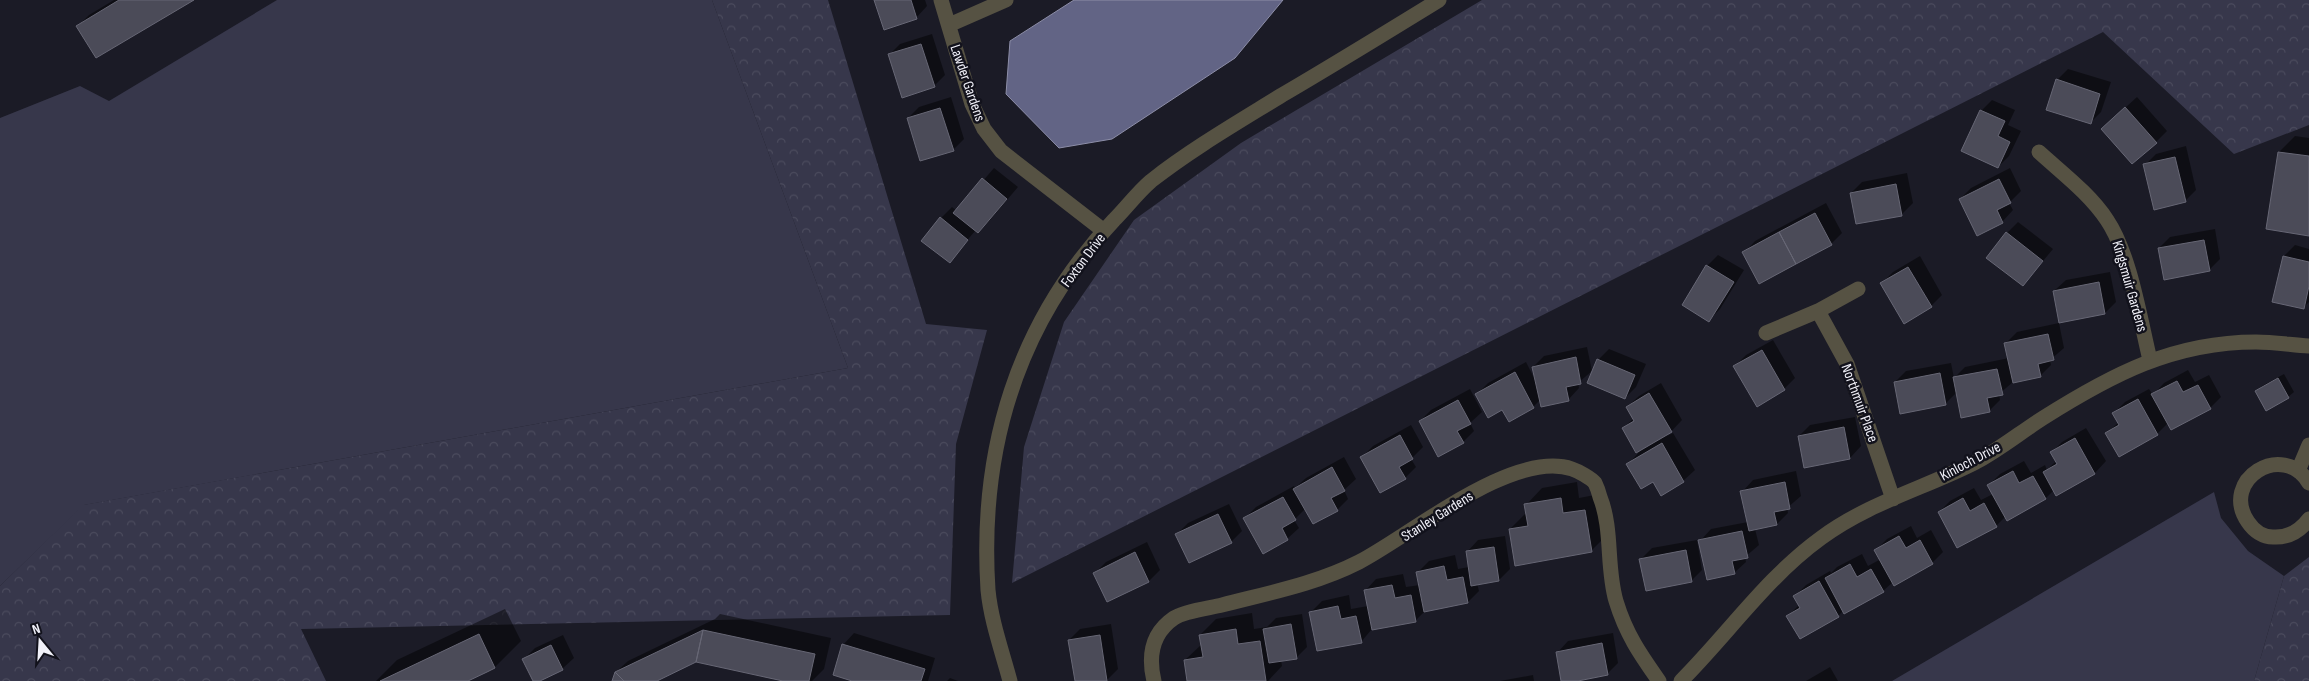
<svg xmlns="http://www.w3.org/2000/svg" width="2309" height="681" font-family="'Sofia Sans Condensed',sans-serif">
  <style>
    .green { fill: #37374b }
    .forest { fill: url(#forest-crowns) }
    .water { fill: #626485; stroke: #8d8ea8 }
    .shadow { fill: #0007 }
    .building { fill: #4b4b58; stroke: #676775 }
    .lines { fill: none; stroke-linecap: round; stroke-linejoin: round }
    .minor { stroke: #565243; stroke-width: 15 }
    .labels { text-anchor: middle; stroke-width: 5; stroke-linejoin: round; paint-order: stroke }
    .street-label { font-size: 15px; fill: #f1f1f9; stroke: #12121c }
  </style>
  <defs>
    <pattern id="forest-crowns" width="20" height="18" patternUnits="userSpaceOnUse" patternTransform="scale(1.25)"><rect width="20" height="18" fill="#37374b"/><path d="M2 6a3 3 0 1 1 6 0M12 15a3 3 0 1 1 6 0" fill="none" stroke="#4b4b5d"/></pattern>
  </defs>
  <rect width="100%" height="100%" fill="#1b1b26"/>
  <path class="green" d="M277,0H712L848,368L84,505L0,586V118L80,86L109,101Z
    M2214,492L2221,518L2248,551L2284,576L2254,681H1892Z"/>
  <path class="forest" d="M712,0H828L926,324L987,330L956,444L950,615L301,629L326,681H0V586L83,505L848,368Z
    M1482,0H2309V125L2234,154L2103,32L1012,583L1024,447L1064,322L1134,220L1241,143Z
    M2309,557V681H2254L2284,576Z"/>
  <path class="water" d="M1074,0H1283L1235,58L1112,139L1059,148L1006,94L1010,41Z"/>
  <path class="shadow" d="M114,0H192L78,26L89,15Z
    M875,0H925L927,6L916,18Z
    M932,34L945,75L934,86L889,55L900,44Z
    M2068,69L2111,82L2101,112L2090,123L2057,80Z
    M951,97L964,139L953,150L908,118L919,107Z
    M2137,97L2167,131L2156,142L2114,118Z
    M1992,100L2015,110L2008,125L2021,131L2009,156L1998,167L1981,111Z
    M2295,136L2309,138V234L2279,152Z
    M2186,146L2196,190L2185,201L2145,165L2156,154Z
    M994,168L1018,187L989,221L978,232L976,230L949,261L941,218L952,207L957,211Z
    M2010,168L2021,191L2009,203L2013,210L2002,222L1960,199L1971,188Z
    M1907,173L1913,203L1901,215L1851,193L1862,182Z
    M1826,203L1842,233L1831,244L1744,253L1755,241Z
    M2018,222L2053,249L2023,285L2007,233Z
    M2215,229L2220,259L2209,270L2159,248L2170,237Z
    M2295,245L2309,249V302L2303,308L2284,256Z
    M1718,255L1744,270L1720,309L1709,320L1684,305L1707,266Z
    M1920,256L1942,295L1931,306L1882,283L1893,272Z
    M2110,272L2116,302L2105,313L2054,291L2066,280Z
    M2059,323L2064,348L2050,360L2051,365L2040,376L2013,382L1999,394L2000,400L1989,411L1957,392L1945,404L1895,382L1906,371L1951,363L1954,378L1965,367L2009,358L2006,343L2017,332Z
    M1773,340L1795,378L1784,389L1735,366L1746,355Z
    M1587,347L1592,371L1578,383L1579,388L1568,400H1540L1533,407L1503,408L1477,394L1488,383L1526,362L1534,378L1533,367L1544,356Z
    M1609,349L1646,364L1636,387L1625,398L1598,360Z
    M2188,370L2195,382L2209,375L2221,397L2210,408L2168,423L2157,434L2107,433L2119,422L2114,413L2125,402L2149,389L2153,395L2164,383Z
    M2284,374L2294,392L2288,397L2257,391L2262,386Z
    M1661,383L1682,420L1667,436L1673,433L1695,470L1683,481L1661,494L1653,480L1628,464L1643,448L1623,428L1634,418L1627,407L1639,396Z
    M1470,389L1482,412L1470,423L1474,431L1463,442L1420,421L1431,410Z
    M1855,417L1861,446L1850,458L1799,436L1810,425Z
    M1411,425L1423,447L1411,459L1416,467L1405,478L1362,457L1373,446Z
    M2086,428L2106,461L2095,473L2057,494L2054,490L2046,498L2006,516L1996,526L1939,512L1950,501L1974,488L1981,500L1993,494L1989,485L2000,474L2024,461L2031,473L2045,465L2047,470L2056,461L2051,453L2062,442Z
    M1344,457L1356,479L1344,490L1348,499L1337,510L1305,509L1294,520L1299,528L1287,539L1263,552L1245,518L1256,507L1294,486L1295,488L1306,478Z
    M1796,471L1801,496L1787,508L1788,513L1777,524L1755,529L1759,545L1745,557L1746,562L1734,573L1700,541L1711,529L1748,522L1742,492L1753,480Z
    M1577,482L1579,498L1600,494L1607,535L1591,551L1510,529L1527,512L1526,505L1542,488Z
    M1229,504L1242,531L1231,542L1177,534L1188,523Z
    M1911,526L1917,538L1931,530L1943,552L1932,563L1893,582L1883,591L1844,610L1838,616H1788L1800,604L1795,596L1806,585L1830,571L1831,573L1837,567L1862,554L1868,566L1881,559L1876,550L1887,539Z
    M1505,536L1510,569L1499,580L1477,583L1479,591L1468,602L1425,611L1415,621L1372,629L1361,642L1311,612L1322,601L1349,595L1351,609L1368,606L1365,591L1376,579L1403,574L1406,587L1420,585L1418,572L1429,561L1455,555L1458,569L1469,567L1467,552L1478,540Z
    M1697,540L1702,570L1691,581L1641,559L1652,548Z
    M1147,542L1160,570L1149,581L1108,600L1095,573L1106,562Z
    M505,609L521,641L495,667L465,681H376L397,660Z
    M1252,613L1254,629L1267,627L1276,618L1302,614L1307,647L1296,658L1281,660L1282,666L1268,681H1189L1185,660L1202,644L1200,635L1216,619Z
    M720,614L831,638L824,669L812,681H788L695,661L654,681H613L616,672L628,661L715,619Z
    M1111,624L1118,669L1107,680L1076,681L1069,640L1080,629Z
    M854,633L935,658L928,681H856L843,645Z
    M1613,633L1618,663L1607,674L1562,681L1557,653L1568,641Z
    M563,635L574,658L562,669L534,681L524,659L535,648Z
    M1830,667L1838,681H1806Z
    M1533,675L1534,681H1500Z
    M950,678L958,681H947Z"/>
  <path class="building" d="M119,0H194L96,58L76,26Z
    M874,0H911L917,19L884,30Z
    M921,44L935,87L902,98L888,54Z
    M2056,79L2100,94L2091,124L2046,110Z
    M2125,107L2157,143L2132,164L2101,129Z
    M940,108L954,151L920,161L907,118Z
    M1980,110L2005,121L1998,136L2010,142L1998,168L1961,151Z
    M2278,152L2309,156V236L2266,229Z
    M2175,157L2186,202L2154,210L2143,164Z
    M982,178L1007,199L978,233L953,213Z
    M1999,179L2011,203L1997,210L2003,223L1977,236L1959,199Z
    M1896,184L1902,216L1856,224L1850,193Z
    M1815,213L1832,245L1796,264L1779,232Z
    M940,217L968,240L950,263L921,241Z
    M1779,232L1796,264L1759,284L1742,252Z
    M2006,232L2043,261L2023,286L1986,258Z
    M2204,240L2210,271L2164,280L2158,248Z
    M2283,256L2309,262V286L2304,309L2272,302Z
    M1706,265L1734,282L1709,322L1682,305Z
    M1908,267L1932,307L1904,324L1880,283Z
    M2099,282L2105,314L2059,323L2053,291Z
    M2048,334L2054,360L2038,364L2041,377L2013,383L2004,343Z
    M1762,350L1785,390L1757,407L1733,366Z
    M1576,357L1581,384L1566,387L1569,401L1541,407L1532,367Z
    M1597,359L1635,375L1625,399L1587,383Z
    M1997,369L2003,395L1987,398L1990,412L1961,418L1953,377Z
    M1515,372L1534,408L1509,422L1502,410L1488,418L1475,394Z
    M1940,373L1946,405L1900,414L1894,382Z
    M2278,378L2289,398L2266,411L2255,391Z
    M2177,381L2183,392L2198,385L2211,409L2171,430L2151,394Z
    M1649,393L1672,432L1636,453L1622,428L1634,421L1626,407Z
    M2138,399L2158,435L2119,457L2105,433L2119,425L2112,413Z
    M1458,400L1471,424L1457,431L1464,443L1438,457L1419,421Z
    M1844,427L1850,459L1804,468L1798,436Z
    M1400,435L1413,459L1399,467L1406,479L1380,493L1360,457Z
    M2075,438L2095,474L2056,496L2043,472L2057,464L2050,452Z
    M1662,443L1684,482L1661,496L1653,482L1641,489L1626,464Z
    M1332,467L1345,491L1331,498L1338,511L1313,524L1293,489Z
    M2013,471L2019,483L2033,476L2046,499L2007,521L1987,485Z
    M1785,482L1790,509L1774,512L1777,525L1749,531L1740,491Z
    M1283,497L1296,520L1282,528L1288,540L1263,554L1243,518Z
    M1561,498L1563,513L1585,510L1592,552L1515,566L1509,529L1528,526L1524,504Z
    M1963,498L1970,511L1984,503L1997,527L1957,548L1938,512Z
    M1218,514L1232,543L1189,563L1175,534Z
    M1742,531L1748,558L1732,561L1735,574L1707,580L1698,540Z
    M1899,536L1906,548L1920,540L1933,564L1894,586L1874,550Z
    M1494,547L1499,581L1471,586L1466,551Z
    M1686,550L1692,582L1646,591L1639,559Z
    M1135,552L1149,582L1107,602L1093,573Z
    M1850,564L1857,577L1871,569L1884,592L1844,614L1825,578Z
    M1444,566L1447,580L1463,577L1468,603L1424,612L1416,572Z
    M1819,581L1839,617L1800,639L1786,616L1800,608L1793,596Z
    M1392,585L1395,598L1411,595L1416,622L1372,630L1364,590Z
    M1338,606L1341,619L1356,616L1362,643L1317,651L1309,612Z
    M1291,624L1297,659L1269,663L1263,629Z
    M1236,629L1238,644L1260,641L1266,681H1187L1184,660L1203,657L1199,635Z
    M703,630L696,662L657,681H624L615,672Z
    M703,630L815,654L809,681H783L696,662Z
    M479,634L495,668L487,672L468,681H380Z
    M1100,635L1107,681H1075L1068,640Z
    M1602,643L1608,675L1578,681H1561L1556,652Z
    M842,644L925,669L921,681H852L833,675Z
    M551,645L563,670L540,681H533L522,659Z
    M615,672L624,681H612Z"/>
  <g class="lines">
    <path class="minor" d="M941,0L972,104L984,129L1001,151L1104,231
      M949,25L1006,0
      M2039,152C2062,173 2090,194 2107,220C2130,254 2140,319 2150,360
      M1818,311L1847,364L1893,499
      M1766,333L1818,311L1858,289
      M2298,471L2309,445
      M2309,483C2283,440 2219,480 2248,522C2254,531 2263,537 2273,537C2289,538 2300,531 2309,519
      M1010,681C1002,651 991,621 988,590C979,450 1017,323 1114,220C1126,208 1138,192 1151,181C1190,150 1240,121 1282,95C1335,64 1387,32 1439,0
      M1154,681C1148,656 1152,633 1174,618C1184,611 1210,608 1222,605C1268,593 1316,584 1359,562C1411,535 1513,449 1572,469C1578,471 1591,478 1595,483C1597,487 1599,493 1600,497C1613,530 1606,567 1616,601C1626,634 1640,654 1659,681
      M1681,681C1728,634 1767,577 1821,538C1868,503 1925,488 1976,462C2000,449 2021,432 2043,418C2111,375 2173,342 2256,342C2274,342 2292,345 2309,346"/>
  </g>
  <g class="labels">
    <g class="street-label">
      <text transform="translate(968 83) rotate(71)" y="5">Lawder Gardens</text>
      <text transform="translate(1083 260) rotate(-53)" y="5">Foxton Drive</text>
      <text transform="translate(2130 286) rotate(74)" y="5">Kingsmuir Gardens</text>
      <text transform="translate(1860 403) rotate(70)" y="5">Northmuir Place</text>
      <text transform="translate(1970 461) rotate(-28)" y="5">Kinloch Drive</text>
      <text transform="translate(1437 516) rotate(-32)" y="5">Stanley Gardens</text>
    </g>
  </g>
  <g transform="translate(40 641) rotate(342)" stroke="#12121c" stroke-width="4" paint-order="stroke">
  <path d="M0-4L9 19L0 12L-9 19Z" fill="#f1f1f9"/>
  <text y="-8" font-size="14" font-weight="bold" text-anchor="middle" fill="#f1f1f9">N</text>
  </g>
</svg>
